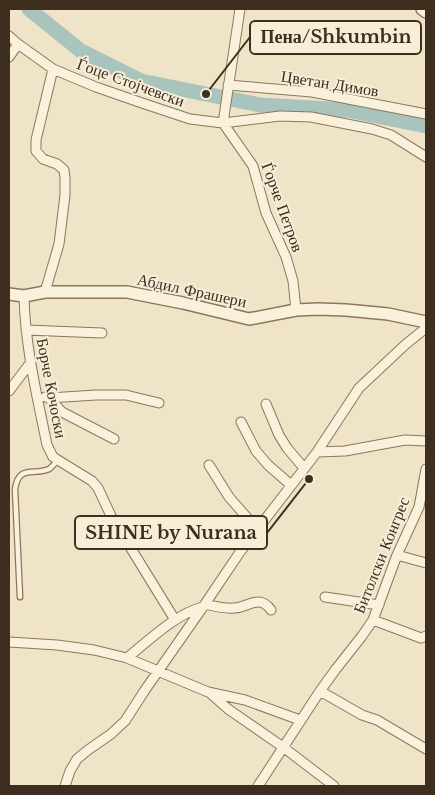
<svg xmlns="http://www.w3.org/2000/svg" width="435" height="795" font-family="'Libre Baskerville',serif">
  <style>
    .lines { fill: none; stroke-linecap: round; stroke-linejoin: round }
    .river { stroke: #a9c4bc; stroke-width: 15 }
    .service-casing { stroke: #8d765c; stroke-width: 7 }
    .minor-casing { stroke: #8d765c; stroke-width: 11 }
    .tertiary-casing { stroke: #8d765c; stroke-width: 14 }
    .service { stroke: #faf1dc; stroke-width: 4.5 }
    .minor { stroke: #faf1dc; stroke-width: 9 }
    .tertiary { stroke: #faf1dc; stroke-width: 11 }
    .labels { text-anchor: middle; stroke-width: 4; stroke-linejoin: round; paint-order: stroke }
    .street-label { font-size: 16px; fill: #3d2e20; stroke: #f7eed8 }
    .leader { fill: none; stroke: #3d2e20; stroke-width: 2 }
    .callout-dot { fill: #3d2e20; stroke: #f7eed8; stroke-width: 2 }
    .callout { fill: #f7eed8; stroke: #3d2e20; stroke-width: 2 }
    .callout-label { font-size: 18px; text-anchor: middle; font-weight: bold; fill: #3d2e20 }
  </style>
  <rect width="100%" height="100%" fill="#f0e4c8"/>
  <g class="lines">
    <path class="river" d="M29,9L81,51L141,81L260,105L347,110L426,126"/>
    <defs>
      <path id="service" d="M20,597L15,489C19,464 33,476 49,469C52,467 55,463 58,460"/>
      <path id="minor" d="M9,36L18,44L53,69L96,87L142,103L190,119L223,123L280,116L311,117L372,129L391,135L426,157
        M9,57L18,44
        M228,85L312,92L426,114
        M223,123L253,166L266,213L286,257L293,281L296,310
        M223,123L240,9
        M45,292L59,244L65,195V178L64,170L57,164L43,159L36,151V140L53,69
        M24,296C25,346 37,396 47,445L53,457L92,481L98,488L111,516L175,620
        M26,330L102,333
        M9,391L31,362
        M45,397L49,398L62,412L114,439
        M49,398L96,395H126L159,403
        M266,404L279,435L287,448L304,468
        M241,422L256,451L268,465L291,485
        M317,452L345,451L405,440L426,441
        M209,465L229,497L257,529
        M397,555L426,563
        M325,597L379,605
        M205,604C214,606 224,609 234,608C248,608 259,593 271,610
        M373,620L421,638L426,636
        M9,642L57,645L94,650L127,658L208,692L245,700L300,720
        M127,658C148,641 177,613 203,607
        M320,691L362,715L377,720L426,749
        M211,694L228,709L283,747L334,786
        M65,786L70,771L77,759L88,750L111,734L125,721L145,690L205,604L240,552L317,452L359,388L406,344L426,328
        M258,786L320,691L336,669L362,636L373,620L397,555L419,507L426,469"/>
      <path id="tertiary" d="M422,9L426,12
        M9,294L24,296L45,292H127L183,303L249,319L296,310L318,309L346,310L388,314L426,322"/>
    </defs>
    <use href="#service" class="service-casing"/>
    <use href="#minor" class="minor-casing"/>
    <use href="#tertiary" class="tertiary-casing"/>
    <use href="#service" class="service"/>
    <use href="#minor" class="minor"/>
    <use href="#tertiary" class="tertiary"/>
  </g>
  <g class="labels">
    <g class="street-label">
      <text transform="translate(131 82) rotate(20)" y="6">Ѓоце Стојчевски</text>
      <text transform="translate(330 83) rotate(9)" y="6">Цветан Димов</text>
      <text transform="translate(283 207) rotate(70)" y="6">Ѓорче Петров</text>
      <text transform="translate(192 290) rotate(12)" y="6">Абдил Фрашери</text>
      <text transform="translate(52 388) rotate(79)" y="6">Борче Кочоски</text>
      <text transform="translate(381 555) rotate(-68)" y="6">Битолски Конгрес</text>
    </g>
  </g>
  <path class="leader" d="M206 94L250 37M309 479L267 533"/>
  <g class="callout-dot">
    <circle cx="206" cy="94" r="5"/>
    <circle cx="309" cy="479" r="5"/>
  </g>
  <g class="callout">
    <rect x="250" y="21" width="171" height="33" rx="5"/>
    <rect x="75" y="516" width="192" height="33" rx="5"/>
  </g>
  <g class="callout-label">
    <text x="336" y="43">Пена/Shkumbin</text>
    <text x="171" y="539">SHINE by Nurana</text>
  </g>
  <rect width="435" height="795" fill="none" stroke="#3d2e20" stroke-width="20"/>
</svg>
